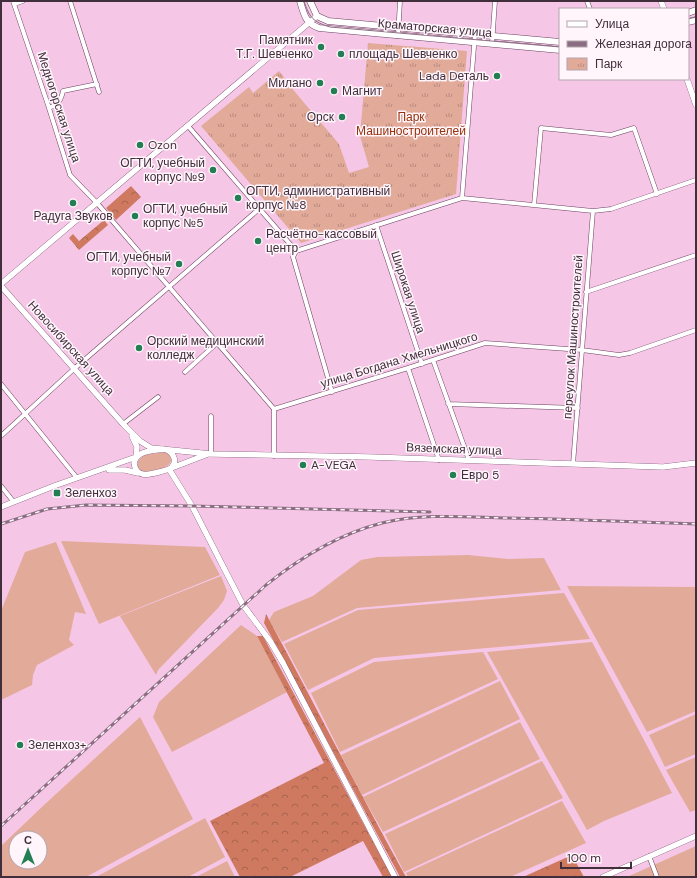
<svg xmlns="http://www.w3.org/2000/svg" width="697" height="878" font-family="'DM Sans',sans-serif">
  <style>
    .green { fill: #e2aa99; fill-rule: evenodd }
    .forest { fill: url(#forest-crowns) }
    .park { fill: url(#park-tufts) }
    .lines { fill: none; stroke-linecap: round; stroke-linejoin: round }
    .minor-casing { stroke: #6a425e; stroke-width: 5 }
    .secondary-casing { stroke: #6a425e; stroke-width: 6 }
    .primary-casing { stroke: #6a425e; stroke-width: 7 }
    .minor { stroke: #fff; stroke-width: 4 }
    .secondary { stroke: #fff; stroke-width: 5.5 }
    .primary { stroke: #fff; stroke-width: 6 }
    .tram { stroke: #8b6d82; stroke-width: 1 }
    .rail-casing { stroke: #8b6d82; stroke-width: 3 }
    .rail { stroke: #fff5fb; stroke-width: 1.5; stroke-dasharray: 4.5; stroke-linecap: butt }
    .poi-dot { fill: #237e53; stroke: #fff5fb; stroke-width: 1.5 }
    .labels { text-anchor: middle; stroke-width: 3; stroke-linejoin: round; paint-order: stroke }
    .street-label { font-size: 12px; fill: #402e3b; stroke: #fff5fb }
    .poi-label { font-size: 12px; fill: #402e3b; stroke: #fff5fb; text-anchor: start }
    .park-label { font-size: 12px; fill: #963109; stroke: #fff5fb }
  </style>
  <defs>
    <pattern id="forest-crowns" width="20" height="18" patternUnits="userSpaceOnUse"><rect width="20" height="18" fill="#cf7a60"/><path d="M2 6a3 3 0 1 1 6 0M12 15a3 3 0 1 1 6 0" fill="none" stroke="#a96450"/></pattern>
    <pattern id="park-tufts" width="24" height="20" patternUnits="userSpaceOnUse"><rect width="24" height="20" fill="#e2aa99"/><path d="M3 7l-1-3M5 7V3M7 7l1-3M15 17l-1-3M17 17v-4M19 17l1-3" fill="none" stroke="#b98b7e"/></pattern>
  </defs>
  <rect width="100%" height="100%" fill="#f6c6e7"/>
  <path class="green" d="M165,452C168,453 171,455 171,458C174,468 149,472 142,472L138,467V461L144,455Z
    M61,541L205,547L220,575L99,624Z
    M56,542L86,614L75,612L69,640L74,645L37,665L33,675L32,685L1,700V611L25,552Z
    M468,555L508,559L544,558L561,590L357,608L282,642L269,620L274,612L313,596L361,560L377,557Z
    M221,576L227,591L224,600L218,608L158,670L156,675L120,616Z
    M567,586L696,587V711L647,732Z
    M564,593L590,639L374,658L308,690L284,644L358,610Z
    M241,625L257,636L287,692L172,752L153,717L159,702Z
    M592,642L672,793L604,821L587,830L487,652Z
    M483,652L498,679L340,752L311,693L374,662Z
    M500,681L520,719L362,795L341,755Z
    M696,714V754L665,767L649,735Z
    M140,717L193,819L86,877H1V846L44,805ZM16,838H40V862H16Z
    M520,722L540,759L383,832L363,797Z
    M696,757V810L690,812L666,770Z
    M542,761L563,798L404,872L385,834Z
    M562,801L586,843L510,877H408L406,873Z
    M205,818L225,857L188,877H96Z
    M696,846V877H627Z
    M227,861L235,877H196Z"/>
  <path class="forest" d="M131,186L141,197L116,220L106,208Z
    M104,220L108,225L79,250L69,238L73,234L79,241Z
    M266,614C313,701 358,790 406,877H400L264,623Z
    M257,636H263L392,877H383L363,841L290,877H240L210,821L324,763Z
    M572,855L584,877H523Z"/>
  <path class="park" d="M368,43L467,51L456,194L301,243L201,126L249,87L253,93L279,71L295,92L339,144L349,173L369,167L360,136Z"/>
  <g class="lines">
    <defs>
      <path id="minor" d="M13,1L48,105L70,175L97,203L274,409
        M70,1L99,92
        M587,1L590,9
        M14,4L23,1
        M398,36L400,1
        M492,44L495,1
        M49,108C58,104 61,101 63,91L97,84
        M188,126L296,251L462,198L593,211L611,209L696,180
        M462,198L475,34
        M534,205L541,128L611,135L634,128L657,194
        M376,225L422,364
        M296,251L293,257L332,392
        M586,292L696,255
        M433,360L469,460
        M408,368L439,460
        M185,372L217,343
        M1,384L77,478
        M448,404L578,408
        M274,409L408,368L485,343L582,350L619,355L630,353L696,330
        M274,409V456
        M123,424L158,397
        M1,436L75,368L259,209
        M211,454V416
        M573,464L593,211
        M1,486L13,501
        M649,856L657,877"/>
      <path id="secondary" d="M661,1L664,9
        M687,79L696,105
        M1,284L317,16
        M1,286L123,424L140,441L151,448L211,454L370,457L663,467L696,463
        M163,449C172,450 179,461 171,468C168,470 162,471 159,472C148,475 136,478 134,463C137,450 152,451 163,449Z
        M208,454L169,469L192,506L243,605L270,641L283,663L395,877
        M109,470H125L138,473
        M1,507L54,486L136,457L137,447L132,436
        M603,877L696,836"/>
      <path id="primary" d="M300,1C304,14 305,23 319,28L560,50
        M310,1L317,16L328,21L560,42
        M688,13L696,10
        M688,22L696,20"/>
    </defs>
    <use href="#minor" class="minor-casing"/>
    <use href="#secondary" class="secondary-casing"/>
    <use href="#primary" class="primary-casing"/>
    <use href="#minor" class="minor"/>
    <use href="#secondary" class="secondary"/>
    <use href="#primary" class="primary"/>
    <path class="tram" d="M304,1C309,17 313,22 330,27L560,47
      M688,19L696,17"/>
    <defs>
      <path id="rail" d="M1,524L47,509L86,505L192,506L430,512
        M1,826L266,585C301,557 339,534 382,523C423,513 465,517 506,518C569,519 633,522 696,524"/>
    </defs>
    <use href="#rail" class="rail-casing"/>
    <use href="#rail" class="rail"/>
  </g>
  <g class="poi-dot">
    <circle cx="321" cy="47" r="4"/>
    <circle cx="341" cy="54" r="4"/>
    <circle cx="497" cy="76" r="4"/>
    <circle cx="320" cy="83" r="4"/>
    <circle cx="334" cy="91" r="4"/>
    <circle cx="342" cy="117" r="4"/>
    <circle cx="140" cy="145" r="4"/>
    <circle cx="213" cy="170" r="4"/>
    <circle cx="238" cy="198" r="4"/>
    <circle cx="73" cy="203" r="4"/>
    <circle cx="135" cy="216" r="4"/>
    <circle cx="258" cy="241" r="4"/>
    <circle cx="179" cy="264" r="4"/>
    <circle cx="139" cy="348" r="4"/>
    <circle cx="303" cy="465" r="4"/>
    <circle cx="453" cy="475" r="4"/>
    <rect x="53" y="489" width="8" height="8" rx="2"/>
    <circle cx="20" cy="745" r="4"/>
  </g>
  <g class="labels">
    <g class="street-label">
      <text transform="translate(435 28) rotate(5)" y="4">Краматорская улица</text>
      <text transform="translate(59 107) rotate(72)" y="4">Медногорская улица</text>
      <text transform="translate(408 292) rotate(72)" y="4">Широкая улица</text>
      <text transform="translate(573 337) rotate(-86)" y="4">переулок Машиностроителей</text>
      <text transform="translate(71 348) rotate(48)" y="4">Новосибирская улица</text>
      <text transform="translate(399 360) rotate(-17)" y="4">улица Богдана Хмельницкого</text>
      <text transform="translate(454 449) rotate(2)" y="4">Вяземская улица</text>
    </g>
    <g class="poi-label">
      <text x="313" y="44" text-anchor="end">Памятник<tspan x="313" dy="14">Т.Г. Шевченко</tspan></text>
      <text x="349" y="58">площадь Шевченко</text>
      <text x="489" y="80" text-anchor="end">Lada Dеталь</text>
      <text x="312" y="87" text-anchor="end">Милано</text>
      <text x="342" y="95">Магнит</text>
      <text x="334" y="121" text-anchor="end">Орск</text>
      <text x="148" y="149">Ozon</text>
      <text x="205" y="167" text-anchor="end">ОГТИ, учебный<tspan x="205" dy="14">корпус №9</tspan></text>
      <text x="246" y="195">ОГТИ, административный<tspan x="246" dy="14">корпус №8</tspan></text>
      <text x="143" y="213">ОГТИ, учебный<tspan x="143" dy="14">корпус №5</tspan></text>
      <text x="73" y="220" text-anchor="middle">Радуга Звуков</text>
      <text x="266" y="238">Расчётно-кассовый<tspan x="266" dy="14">центр</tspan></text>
      <text x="171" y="261" text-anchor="end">ОГТИ, учебный<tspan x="171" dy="14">корпус №7</tspan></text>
      <text x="147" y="345">Орский медицинский<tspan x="147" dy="14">колледж</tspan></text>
      <text x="311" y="469">A-VEGA</text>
      <text x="461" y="479">Евро 5</text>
      <text x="65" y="497">Зеленхоз</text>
      <text x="28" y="749">Зеленхоз+</text>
    </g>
    <g class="park-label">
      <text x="411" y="121">Парк<tspan x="411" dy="14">Машиностроителей</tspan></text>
    </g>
  </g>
  <rect width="697" height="878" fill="none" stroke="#402e3b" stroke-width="4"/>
  <rect x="559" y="8" width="130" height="72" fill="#fff5fb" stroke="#b3a5ae"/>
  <rect x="567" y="21" width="20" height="6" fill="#ffffff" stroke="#b3a5ae"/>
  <text x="595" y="28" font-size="12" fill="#402e3b">Улица</text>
  <rect x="567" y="41" width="20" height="6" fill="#8b6d82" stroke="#b3a5ae"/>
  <text x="595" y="48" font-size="12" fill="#402e3b">Железная дорога</text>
  <rect x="567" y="58" width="20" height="12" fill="url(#park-tufts)" stroke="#b3a5ae"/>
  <text x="595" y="68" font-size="12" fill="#402e3b">Парк</text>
  <g transform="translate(28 850)"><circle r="19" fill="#fff5fb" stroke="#b3a5ae"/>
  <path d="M0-3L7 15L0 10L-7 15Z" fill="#237e53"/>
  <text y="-6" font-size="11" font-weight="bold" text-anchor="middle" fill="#402e3b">С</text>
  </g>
  <path d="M561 862v6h70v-6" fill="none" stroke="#402e3b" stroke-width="2"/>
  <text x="567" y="862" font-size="12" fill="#402e3b" stroke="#fff5fb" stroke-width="3" paint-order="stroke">100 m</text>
</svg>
